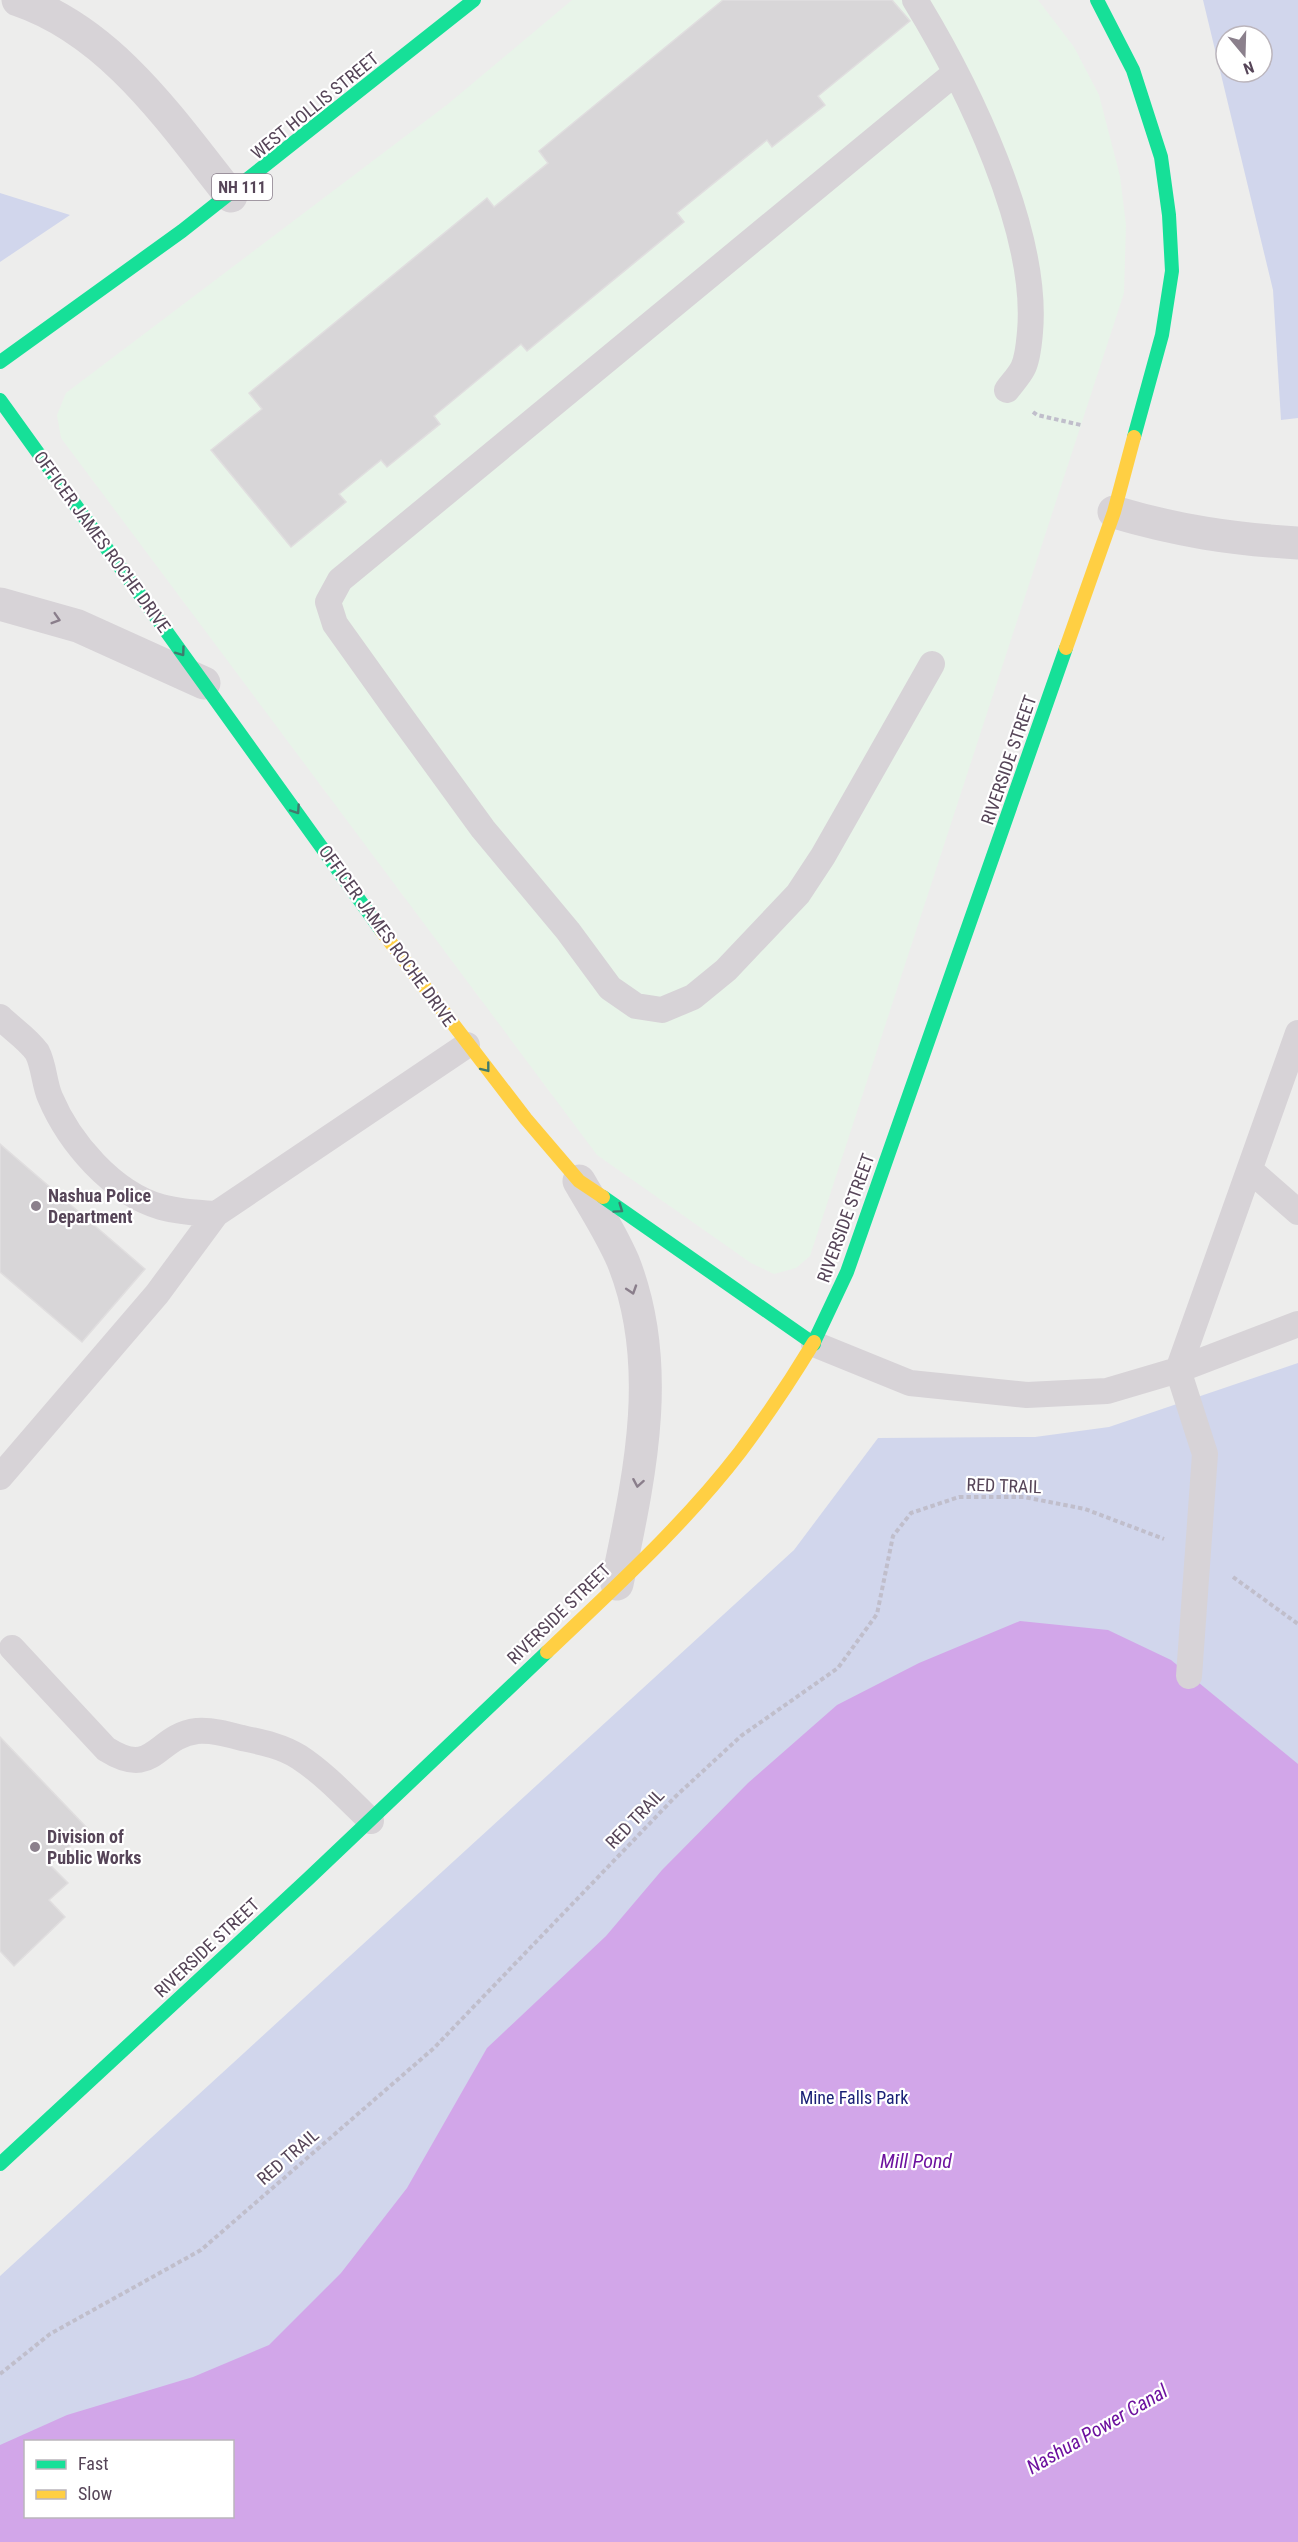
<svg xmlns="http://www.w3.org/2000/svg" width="1298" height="2542" font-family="'Roboto Condensed',sans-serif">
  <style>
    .commercial { fill: #e8f4e9 }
    .green { fill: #d1d6ec; fill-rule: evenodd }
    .water { fill: #d2a6e9; fill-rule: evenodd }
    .building { fill: #d8d6d8; stroke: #e0dedf; stroke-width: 1.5 }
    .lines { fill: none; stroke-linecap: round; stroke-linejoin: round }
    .path { stroke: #c0becb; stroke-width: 4; stroke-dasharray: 4.5 3; stroke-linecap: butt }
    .lane { stroke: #d7d3d7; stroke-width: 26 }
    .street { stroke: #d7d3d7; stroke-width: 33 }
    .fast { stroke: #16e098; stroke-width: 14 }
    .slow { stroke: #ffcf43; stroke-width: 14 }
    .oneway { stroke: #8a7e8b }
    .oneway2 { stroke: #407b6e }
    .poi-dot { fill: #8b808c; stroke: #fff; stroke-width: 2 }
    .labels { text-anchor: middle; stroke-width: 4.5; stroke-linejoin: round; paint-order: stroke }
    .shield { fill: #fff; stroke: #897d8a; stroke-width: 1.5 }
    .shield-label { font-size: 16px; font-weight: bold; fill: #564558 }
    .street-label { font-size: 18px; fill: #564558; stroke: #fff }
    .poi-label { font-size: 18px; font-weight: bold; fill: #564558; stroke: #fff; text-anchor: start }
    .park-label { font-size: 18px; fill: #191f76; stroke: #fff }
    .water-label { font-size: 20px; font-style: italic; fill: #6d119f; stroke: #fff }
  </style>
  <rect width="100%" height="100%" fill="#ededec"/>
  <path class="commercial" d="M572,0H1038L1074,47L1099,95L1120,176L1126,225L1124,293L810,1256L796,1268L774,1274L751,1263L597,1155L61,438L57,415L66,393L448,104Z"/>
  <path class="green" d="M1203,0H1298V418L1281,420L1273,290ZM1226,36H1262V72H1226Z
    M0,193L70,215L0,262Z
    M1298,1363V2542H0V2276L794,1550L878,1438L1035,1437L1109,1427ZM26,2442H232V2516H26Z"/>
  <path class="water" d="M1020,1621L1108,1630L1171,1660L1298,1764V2542H0V2445L67,2415L193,2377L269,2345L341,2273L407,2188L487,2048L606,1936L662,1870L748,1783L837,1705L919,1663ZM26,2442H232V2516H26Z"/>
  <path class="building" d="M723,0H892L910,21L818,96L825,105L772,147L767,140L677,213L684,222L527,351L521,344L434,416L440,424L387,467L381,460L339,494L346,502L291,547L211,450L262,409L249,393L487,198L494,207L548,163L539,151Z
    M0,1144L145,1269L82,1342L0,1272Z
    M0,1737L88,1829L50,1865L68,1883L49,1900L65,1917L14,1966L0,1951Z"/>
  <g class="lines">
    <path class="path" d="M1033,412L1037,415L1081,425
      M1233,1577L1298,1624
      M0,2374L50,2334L201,2250L434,2048L676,1796L741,1736L838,1668L877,1614L893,1536L911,1513L959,1497H1024L1085,1509L1164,1539"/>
    <path class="lane" d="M915,0C967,85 1039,231 1030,332C1029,343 1028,358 1023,368C1019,376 1012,383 1007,390
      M932,664L823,856L798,894L726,970L693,997L662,1010L636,1006L610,988L568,931L483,829L400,715L335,624L328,602L340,580L955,73
      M0,1017C11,1028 28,1039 37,1052C44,1065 44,1083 50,1097C69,1142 112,1193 161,1207C179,1212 198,1213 216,1214
      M1250,1170L1298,1212
      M814,1344L910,1383L1027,1395L1107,1391L1178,1370L1298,1324
      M0,1477L157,1294L216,1214L467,1045
      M12,1648L106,1749C155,1780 155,1736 197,1731C213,1730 227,1734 242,1738C261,1742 282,1746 299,1757C325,1774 348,1799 371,1821
      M1189,1676L1205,1454L1178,1370L1298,1033"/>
    <path class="street" d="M18,0C112,32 172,122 231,196
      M1114,512C1178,531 1231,539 1298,543
      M0,604L78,626L204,683
      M579,1181C594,1207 611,1233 623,1261C665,1366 639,1478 617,1584"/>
    <path class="fast" d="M1097,0L1133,70L1161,157L1169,215L1172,271L1162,335L1134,437
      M0,362L182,231L474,0
      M0,400L381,930
      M603,1197L814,1344
      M814,1342L847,1272L1066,648
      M0,2164L308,1879L547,1652"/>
    <path class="slow" d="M1066,648L1114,512L1134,437
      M381,930L526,1119L579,1181L603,1197
      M547,1652C614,1588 684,1525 740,1452C767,1416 791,1380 814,1342"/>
  </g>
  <defs><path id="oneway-chevron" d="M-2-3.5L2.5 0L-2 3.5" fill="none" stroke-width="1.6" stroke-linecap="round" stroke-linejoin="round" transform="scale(1.5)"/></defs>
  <g class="oneway">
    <use href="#oneway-chevron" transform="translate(56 619) rotate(17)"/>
    <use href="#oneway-chevron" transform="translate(632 1290) rotate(72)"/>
    <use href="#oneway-chevron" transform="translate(638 1483) rotate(100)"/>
  </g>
  <g class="oneway2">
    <use href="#oneway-chevron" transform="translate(181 652) rotate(54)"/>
    <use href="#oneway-chevron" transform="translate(296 810) rotate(56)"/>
    <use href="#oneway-chevron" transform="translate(486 1068) rotate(52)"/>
    <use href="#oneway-chevron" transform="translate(619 1209) rotate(35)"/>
  </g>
  <g class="poi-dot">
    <circle cx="36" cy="1206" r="6"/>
    <circle cx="35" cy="1847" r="6"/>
  </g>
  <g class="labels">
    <rect class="shield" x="212" y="174" width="60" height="26" rx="4.5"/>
    <g class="shield-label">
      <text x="242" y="193">NH 111</text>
    </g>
    <g class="street-label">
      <text transform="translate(315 106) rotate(-39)" y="6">WEST HOLLIS STREET</text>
      <text transform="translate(102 542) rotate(54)" y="6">OFFICER JAMES ROCHE DRIVE</text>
      <text transform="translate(1009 760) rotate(-71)" y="6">RIVERSIDE STREET</text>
      <text transform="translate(387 936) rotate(54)" y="6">OFFICER JAMES ROCHE DRIVE</text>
      <text transform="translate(846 1218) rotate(-70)" y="6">RIVERSIDE STREET</text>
      <text transform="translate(1004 1486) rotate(2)" y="6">RED TRAIL</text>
      <text transform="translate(559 1614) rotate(-44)" y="6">RIVERSIDE STREET</text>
      <text transform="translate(635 1819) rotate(-46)" y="6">RED TRAIL</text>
      <text transform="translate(207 1948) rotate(-43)" y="6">RIVERSIDE STREET</text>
      <text transform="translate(288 2157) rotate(-41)" y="6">RED TRAIL</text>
    </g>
    <g class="poi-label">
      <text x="48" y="1202">Nashua Police<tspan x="48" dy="21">Department</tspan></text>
      <text x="47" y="1843">Division of<tspan x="47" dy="21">Public Works</tspan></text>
    </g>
    <g class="park-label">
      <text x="854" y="2104">Mine Falls Park</text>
    </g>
    <g class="water-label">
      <text x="916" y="2168">Mill Pond</text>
      <text transform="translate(1097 2429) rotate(-30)" y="7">Nashua Power Canal</text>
    </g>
  </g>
  <rect x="24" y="2440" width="210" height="78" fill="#ffffff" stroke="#bbb5bc" stroke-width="1.5"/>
  <rect x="36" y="2460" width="30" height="9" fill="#16e098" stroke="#bbb5bc" stroke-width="1.5"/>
  <text x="78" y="2470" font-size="18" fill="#564558">Fast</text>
  <rect x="36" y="2490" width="30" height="9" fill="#ffcf43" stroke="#bbb5bc" stroke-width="1.5"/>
  <text x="78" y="2500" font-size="18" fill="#564558">Slow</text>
  <g transform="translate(1244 54) rotate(161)"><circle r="28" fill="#ffffff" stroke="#bbb5bc" stroke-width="1.5"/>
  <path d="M0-4.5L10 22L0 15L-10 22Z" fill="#8b808c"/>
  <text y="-9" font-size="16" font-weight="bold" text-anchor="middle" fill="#564558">N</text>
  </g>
</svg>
